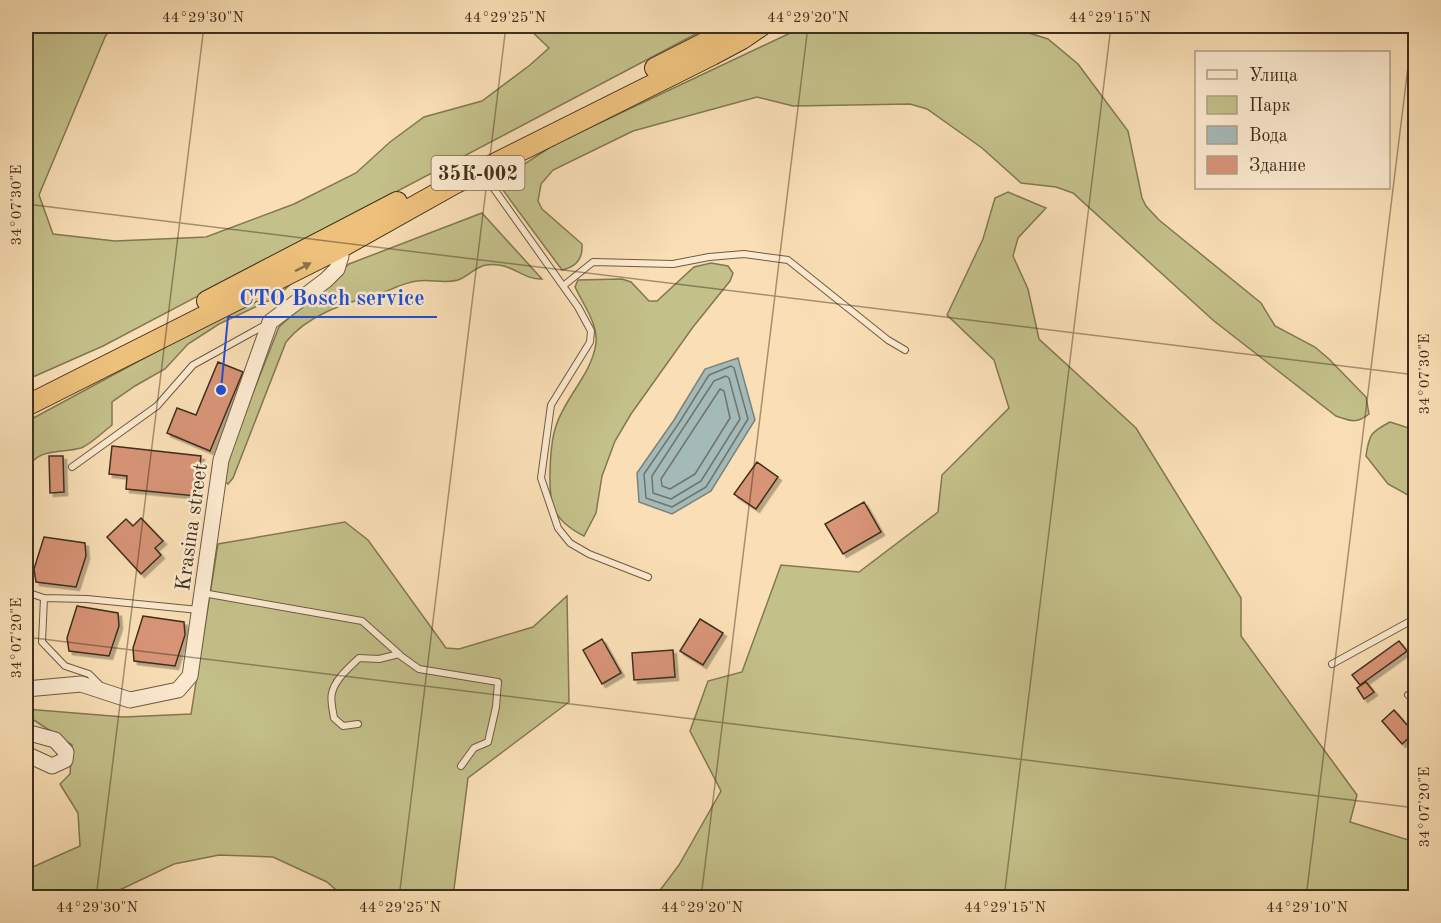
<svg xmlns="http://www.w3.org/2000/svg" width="1441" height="923" font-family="'Old Standard TT',serif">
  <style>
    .green { fill: #c4c08a; stroke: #827853; stroke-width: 1.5 }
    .water { fill: #a4bab9; stroke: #7c827a; stroke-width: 1.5 }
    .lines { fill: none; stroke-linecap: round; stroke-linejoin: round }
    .shore { stroke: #72746a; stroke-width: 1.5 }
    .building { fill: #d89477; stroke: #3f2f1c; stroke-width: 1.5; filter: url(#shadow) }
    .service-casing { stroke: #6e5b42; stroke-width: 8 }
    .tertiary-casing { stroke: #6e5b42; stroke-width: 17 }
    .trunk-casing { stroke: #3f2f1c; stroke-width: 22 }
    .service { stroke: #fcead0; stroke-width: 6 }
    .tertiary { stroke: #fcead0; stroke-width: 15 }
    .trunk { stroke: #edc07b; stroke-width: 20 }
    .oneway { fill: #8d7047 }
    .ticks { fill: none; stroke: #3f2f1c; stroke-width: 1.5; stroke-opacity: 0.45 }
    .labels { text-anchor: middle; stroke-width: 5; stroke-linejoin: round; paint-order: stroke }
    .shield { fill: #fcead0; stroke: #786752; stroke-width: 1.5 }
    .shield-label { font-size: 20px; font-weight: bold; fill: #3f2f1c }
    .street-label { font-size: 21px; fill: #3f2f1c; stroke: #fcead0 }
    .leader { fill: none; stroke: #1d4ed8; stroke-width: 2 }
    .callout-dot { fill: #1d4ed8; stroke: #fcead0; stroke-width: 2 }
    .callout-label { font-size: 22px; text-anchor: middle; font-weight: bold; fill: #1d4ed8; stroke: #fcead0; stroke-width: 5; stroke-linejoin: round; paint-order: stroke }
    .neatline { fill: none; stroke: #3f2f1c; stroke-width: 2 }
    .ticks-label { font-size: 15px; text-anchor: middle; fill: #3f2f1c }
  </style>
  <defs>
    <filter id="shadow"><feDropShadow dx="3.5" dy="3.5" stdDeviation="0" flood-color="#0004"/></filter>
  </defs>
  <rect width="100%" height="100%" fill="#fadfb6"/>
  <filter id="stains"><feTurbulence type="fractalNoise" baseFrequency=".00333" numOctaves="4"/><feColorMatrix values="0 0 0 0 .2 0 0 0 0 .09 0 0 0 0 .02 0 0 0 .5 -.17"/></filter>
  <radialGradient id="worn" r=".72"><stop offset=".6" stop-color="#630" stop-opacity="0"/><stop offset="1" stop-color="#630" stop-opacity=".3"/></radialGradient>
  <path class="green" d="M26,26H112L105,37L39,195L53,234L115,241L206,237L294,204L356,173L390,142L424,117L482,101L530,65L549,48L526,26H711L103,346L26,380Z
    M805,26H1007L1048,39L1078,64L1128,131L1142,198L1146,206L1159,220L1261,303L1275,326L1315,347L1329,359L1366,397L1369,414C1357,424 1350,421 1336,416L1214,321L1073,193L1056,187L1021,183L982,148L927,109L910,104L793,106L757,97L633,131L553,170L541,184L538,201L542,209L582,244C583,258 576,267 562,270L497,182L555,144Z
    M1008,192L1046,208L1018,238L1013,256L1028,289L1039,339L1136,428L1241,598V636L1357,795L1350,822L1415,842V897H655L679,865L721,791L690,731L708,681L742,672L781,565L859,572L938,512L942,475L1009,408L994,360L947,315L983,239L995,198Z
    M482,213L542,279C522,280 511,261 486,265C476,266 468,277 458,280C444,284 432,279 417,281C407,282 396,287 387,291C351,302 310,312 286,342L233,478L228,484L221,479L226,461L279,327L349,264Z
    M711,263L728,266L733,273L730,281L693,327L631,414L615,441L602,476L596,513L584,536C572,530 560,522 554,509C547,493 550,443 556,426C565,397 592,374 596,343C598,324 583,304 575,287L578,280L622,279L631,282L649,301H657L694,267Z
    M302,273L277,297L219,324L188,344L165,369L135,386L112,402V425C103,432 91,444 81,448C59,454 37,447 26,471V422Z
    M1390,422L1415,430V499L1388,484L1366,456C1369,434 1371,432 1390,422Z
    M345,522L368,540L446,648L459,649L533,627L567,596L569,702L468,778L453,897H344L327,882L273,857L219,855L174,864L105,897H26V870L80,846L78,813L60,784L70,774L72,745L26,715V709L124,717L191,714L218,544Z"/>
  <path class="water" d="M738,358L755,420L711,491L672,514L639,502L637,473L674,420L705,369Z"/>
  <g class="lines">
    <path class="shore" d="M731,366L734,368L748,419L706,487L672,507L646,498L644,474L679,423L709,375Z
      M726,376L729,378L740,419L701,481L671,499L653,493L652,476L714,381Z
      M720,389L724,391L730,418L695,474L670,489L662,486L661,479Z"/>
  </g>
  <path class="building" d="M218,362L243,372L210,451L167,433L177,408L196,415Z
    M112,446L201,456L196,496L126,489L127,476L109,474Z
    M49,456H63L64,492L50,493Z
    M757,462L778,477L756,509L734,494Z
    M864,502L881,532L843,554L825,524Z
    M141,518L163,541L155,548L161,555L141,574L107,537L126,519L133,526Z
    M44,537L85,543L86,556L76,587L36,582L34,569Z
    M77,606L118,613L119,626L109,656L69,651L67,638Z
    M143,616L184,622L185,635L175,666L134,661L133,648Z
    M700,619L723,633L703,665L680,651Z
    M602,639L621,673L602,684L583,650Z
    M1399,641L1407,651L1360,685L1352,675Z
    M673,650L675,677L634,680L632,653Z
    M1366,682L1374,692L1364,699L1357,688Z
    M1394,710L1414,733L1402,744L1382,721Z"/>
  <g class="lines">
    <defs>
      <path id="service" d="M482,172L578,307L591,331L590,342L551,405L541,478L558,528L570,543L589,554L648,577
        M563,286L593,262L673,264L709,257L744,254L788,260L888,340L905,350
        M72,467L157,406L193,365L267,324
        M26,592L44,598L87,599L199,610
        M203,593L362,621L399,654L379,659L359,658C350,667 335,679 332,693C330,700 333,711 334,718L343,726L358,724
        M44,598L42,642L65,666L89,674L101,686
        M398,654L419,669L498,682L496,707L488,742L474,748L461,766
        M1332,664L1416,618
        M1408,695L1416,690"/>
      <path id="tertiary" d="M26,689L81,684L130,700L178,690L190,676L221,460L270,322L326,280L337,269L341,256L338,249
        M26,732L55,740L66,752L65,760L52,766L26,754"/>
      <path id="trunk" d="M655,68L738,26
        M207,301L397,202
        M26,406L338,249L454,184L712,55L742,39L761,26"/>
    </defs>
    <use href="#service" class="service-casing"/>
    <use href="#tertiary" class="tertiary-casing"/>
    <use href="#trunk" class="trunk-casing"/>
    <use href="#service" class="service"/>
    <use href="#tertiary" class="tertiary"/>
    <use href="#trunk" class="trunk"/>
  </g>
  <defs><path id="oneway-solid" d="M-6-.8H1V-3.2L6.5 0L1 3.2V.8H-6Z" transform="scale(1.5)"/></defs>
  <use class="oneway" href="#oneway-solid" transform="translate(303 267) rotate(-27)"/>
  <path class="ticks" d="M26,204L1416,375M26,637L1416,808M96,898L204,26M399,898L506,26M701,898L808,26M1004,898L1111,26M1306,898L1413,26"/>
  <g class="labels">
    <rect class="shield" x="431.5" y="156" width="93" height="34" rx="4.5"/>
    <g class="shield-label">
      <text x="478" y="180">35К-002</text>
    </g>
    <g class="street-label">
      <text transform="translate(191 527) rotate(-82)" y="7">Krasina street</text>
    </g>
  </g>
  <path class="leader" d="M221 390L228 317H437"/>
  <circle class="callout-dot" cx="221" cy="390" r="6"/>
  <g class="callout-label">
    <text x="332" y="305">СТО Bosch service</text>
  </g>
  <rect width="1441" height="923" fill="none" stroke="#fadfb6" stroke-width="66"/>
  <rect x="1195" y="51" width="195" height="138" fill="#fcead0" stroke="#b09f88" stroke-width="1.5"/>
  <rect x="1207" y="70" width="30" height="9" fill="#fcead0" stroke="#b09f88" stroke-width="1.5"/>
  <text x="1249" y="81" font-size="18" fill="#3f2f1c">Улица</text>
  <rect x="1207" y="96" width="30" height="18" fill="#c4c08a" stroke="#b09f88" stroke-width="1.5"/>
  <text x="1249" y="111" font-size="18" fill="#3f2f1c">Парк</text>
  <rect x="1207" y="126" width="30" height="18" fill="#a4bab9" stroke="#b09f88" stroke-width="1.5"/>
  <text x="1249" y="141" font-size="18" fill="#3f2f1c">Вода</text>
  <rect x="1207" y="156" width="30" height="18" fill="#d89477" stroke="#b09f88" stroke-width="1.5"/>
  <text x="1249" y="171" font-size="18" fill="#3f2f1c">Здание</text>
  <rect x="33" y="33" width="1375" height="857" class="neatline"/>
  <g class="ticks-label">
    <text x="203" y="22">44°29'30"N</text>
    <text x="505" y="22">44°29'25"N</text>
    <text x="808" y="22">44°29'20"N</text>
    <text x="1110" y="22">44°29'15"N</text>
    <text transform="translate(16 205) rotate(-90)" y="5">34°07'30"E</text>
    <text transform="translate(1424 374) rotate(-90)" y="5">34°07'30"E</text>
    <text transform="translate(16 638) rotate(-90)" y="5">34°07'20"E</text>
    <text transform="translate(1424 807) rotate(-90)" y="5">34°07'20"E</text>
    <text x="97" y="912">44°29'30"N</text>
    <text x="400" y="912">44°29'25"N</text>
    <text x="702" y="912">44°29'20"N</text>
    <text x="1005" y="912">44°29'15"N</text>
    <text x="1307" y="912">44°29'10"N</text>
  </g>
  <rect width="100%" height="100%" filter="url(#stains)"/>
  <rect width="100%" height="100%" fill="url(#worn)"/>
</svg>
